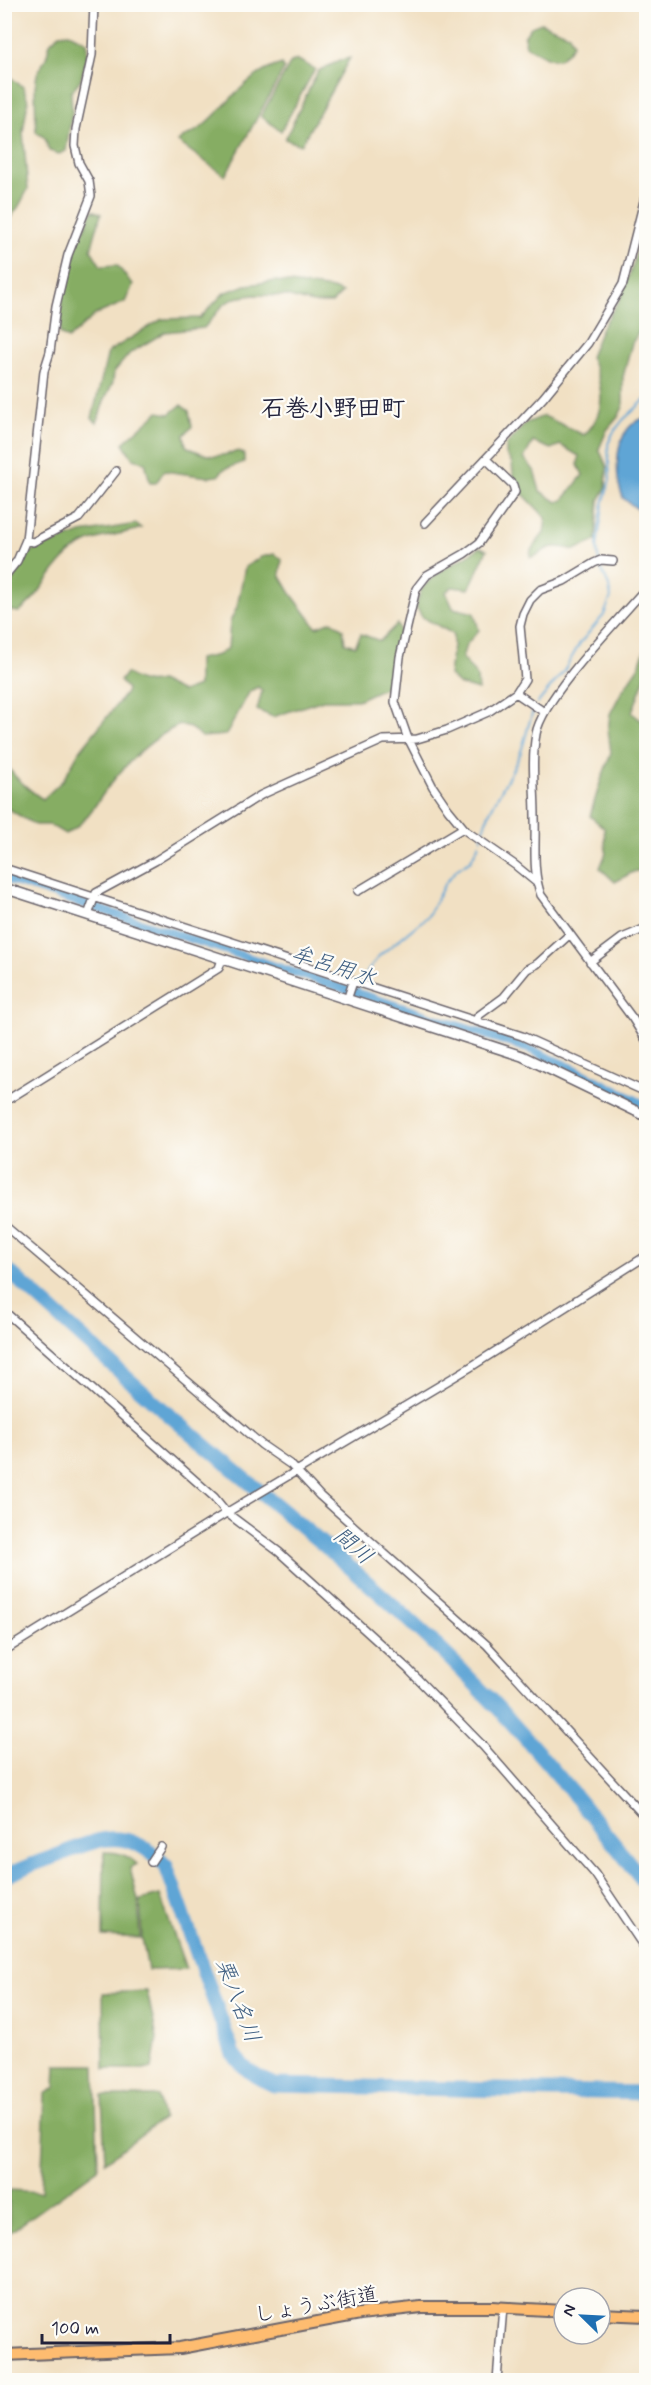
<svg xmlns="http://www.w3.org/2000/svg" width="651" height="2385" font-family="Mynerve,'Klee One',sans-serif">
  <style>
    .forest { fill: #86ad63; stroke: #54684f; stroke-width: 1.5; fill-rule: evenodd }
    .water { fill: #5fa5d5; stroke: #406488; stroke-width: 1.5 }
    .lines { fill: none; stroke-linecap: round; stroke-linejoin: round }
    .stream { stroke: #5fa5d5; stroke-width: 2 }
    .canal { stroke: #5fa5d5; stroke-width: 9 }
    .river { stroke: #5fa5d5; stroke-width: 15 }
    .minor-casing { stroke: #6a646b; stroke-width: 10 }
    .tertiary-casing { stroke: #6a646b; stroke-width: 12 }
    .primary-casing { stroke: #6a646b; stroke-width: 14 }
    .minor { stroke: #fff; stroke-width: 7 }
    .tertiary { stroke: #fff; stroke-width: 9 }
    .primary { stroke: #febc70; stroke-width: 10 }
    .labels { text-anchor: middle; stroke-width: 4.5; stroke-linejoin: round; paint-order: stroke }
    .street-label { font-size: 21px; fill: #22223b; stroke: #fdfcf7 }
    .water-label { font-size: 22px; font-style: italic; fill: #3d5d80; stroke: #fdfcf7 }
    .quarter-label { font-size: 24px; font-weight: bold; fill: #22223b; stroke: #fdfcf7 }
  </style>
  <rect width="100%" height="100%" fill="#fdfcf7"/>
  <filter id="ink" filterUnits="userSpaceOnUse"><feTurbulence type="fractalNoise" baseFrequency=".0167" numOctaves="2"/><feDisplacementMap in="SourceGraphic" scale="12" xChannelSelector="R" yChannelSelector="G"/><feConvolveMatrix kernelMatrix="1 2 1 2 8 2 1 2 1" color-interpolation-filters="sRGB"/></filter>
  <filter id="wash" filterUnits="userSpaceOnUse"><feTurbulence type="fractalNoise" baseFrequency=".008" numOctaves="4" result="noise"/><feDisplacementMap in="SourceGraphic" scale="24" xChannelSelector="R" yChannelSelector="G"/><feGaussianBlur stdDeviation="1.35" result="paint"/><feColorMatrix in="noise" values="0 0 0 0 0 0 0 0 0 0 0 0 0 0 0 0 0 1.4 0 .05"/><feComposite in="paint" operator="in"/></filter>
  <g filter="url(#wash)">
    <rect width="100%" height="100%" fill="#f1e0c3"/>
    <path class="forest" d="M541,23L569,34L573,44L567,53L559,59L548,58L526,46L524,37L531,27Z
      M69,33L87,42V58L81,79L71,92L72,112L66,151L59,154L49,151L45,138L36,132L35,87L37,74L46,58L50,43L59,34Z
      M350,58L301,145L285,139L318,71L341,60Z
      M298,60L315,69L281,131L261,116L291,62Z
      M282,64L284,69L225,176L178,142C185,135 194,133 202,127C230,104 245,74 282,64Z
      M5,73L23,87L28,100L23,132L28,189L19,206L5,225Z
      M646,209V321L632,343L623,377V407L618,417L607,430L599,449L607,467L606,488L599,500L596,541L575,550C567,548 557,545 549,548C541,551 539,557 530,557L531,550L544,533L546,518L523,494L513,475L512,463L506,454V445L526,423L544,416L584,435C608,412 603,384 590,357L601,329L620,299L633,265ZM533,442L551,449L560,445L579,456L578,465L583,475L563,500L557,502L540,491L534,470L524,458Z
      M93,210L101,214L91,250L101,266L117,265L133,285L125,302L95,315L68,339L60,334L62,295L74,251Z
      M276,281L333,289L342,293L332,303H313L286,296L254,295L235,298L224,304L204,328L165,332L130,353L114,372L113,382L104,401L97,423L92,418L108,352L162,319L200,318L224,293L246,285Z
      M181,405L189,411L192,427L184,435L186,446C208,458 216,458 239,451L244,454V462L223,470L218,476L208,477L164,471L156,483H150L145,462L133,459L123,443L158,412L170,414Z
      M136,524L141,528C121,536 97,535 79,547C61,558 51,576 39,592C34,599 26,606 19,612L5,610V593L31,551L81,533Z
      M480,547L487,550L469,589L452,587L446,592L453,608L474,613L479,630L466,645L462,658L477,676L478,690L458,684L449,675L453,645V634L422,617L416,607C418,601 419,594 422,589C434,571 462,561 480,547Z
      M274,554L282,559L280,575L290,592L316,627L332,621L343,629L345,643L355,646L361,634L380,641L397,624L400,631L388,686L358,700H323L273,717L257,710L262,691L258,687L250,691L226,735L202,737L190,728L179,725C151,739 128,761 109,786C96,803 85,825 65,834L50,825H35L5,807V743C9,750 5,758 8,766C12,776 34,794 43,799L63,780L79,752L126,693L127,689L120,681L126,673C138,681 146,685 160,681L182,692L198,686V659L218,655L228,648L230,622L237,607L245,567L261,557Z
      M646,646V674L632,713L646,724V875L643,870L633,872L615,882L600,868L606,853L604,828L590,816L600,783L611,753L608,730L610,714L622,691L639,666Z
      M104,1852C118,1852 126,1854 137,1864L130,1868L138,1900L140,1938L103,1936Z
      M160,1895L186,1969L148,1970L142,1938L140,1900Z
      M147,1991L157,2038L152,2069H104L103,1993Z
      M56,2065H95L98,2169L9,2233V2190L41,2192L45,2094L55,2088Z
      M102,2096H158L163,2118L105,2162Z"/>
    <path class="water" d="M641,419L646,420V516L623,498C614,475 613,431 641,419Z"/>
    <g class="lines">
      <path class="stream" d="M537,704L564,671L580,643L604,615L611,597L609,586L599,564L597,547L603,504L610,480L608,444L613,433L623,420L646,399
        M481,839C487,807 508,783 520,754C526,739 528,723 534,709
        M357,994L362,979L379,956L428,916L444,885L456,870L471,860L479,844"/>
      <path class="canal" d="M4,878L529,1049L572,1068L645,1105"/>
      <path class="river" d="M4,1267C68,1324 129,1382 194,1436C289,1517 389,1595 476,1685C537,1747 592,1816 646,1884
        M4,1877C21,1868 39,1862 56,1856C102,1837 127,1826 166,1866L233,2054C245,2070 256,2078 275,2085L646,2093"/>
    </g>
  </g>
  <g filter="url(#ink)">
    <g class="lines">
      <defs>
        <path id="minor" d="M486,459L513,485L515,492L479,543L464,554L427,575L416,589L400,657L395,702L407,736L433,787L448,809L466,831L515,865L537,883
          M425,523L543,398L588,343L623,284L646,193
          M26,540L33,542L79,518L116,471
          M4,577L17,561L26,540L44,371L50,352L56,306L68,255L91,196L89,181L79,163L75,146L76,129L92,55L94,4
          M646,588C620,618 542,698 536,734C531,761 535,790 535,817C536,843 532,871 541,895L633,1019L646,1040
          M516,693L544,712
          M4,868L522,1036L646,1092
          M358,891L463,828
          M88,915L96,893L155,861L261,795L383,740L417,739L447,730L488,712L516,693L525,679L520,626L523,614L530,600L540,590L564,581L594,563L601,560L613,561
          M590,962L622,938L646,928
          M347,1000L353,982
          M476,1021L478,1016L504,997L527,969L537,964L569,935
          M4,1102L219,968L222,959
          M4,1225L262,1445L291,1465L320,1496L487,1645L646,1818
          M4,1311L214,1497L227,1513L279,1552L408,1669L483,1746L595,1874L646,1950
          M4,1651L231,1510L469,1368L646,1256
          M151,1862L161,1847
          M497,2380L503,2307"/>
        <path id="tertiary" d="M4,888L522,1056L646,1116"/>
        <path id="primary" d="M600,2314L646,2316
          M4,2355L180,2348L360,2314L421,2307H492L564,2311"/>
      </defs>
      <use href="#minor" class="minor-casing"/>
      <use href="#tertiary" class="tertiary-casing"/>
      <use href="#primary" class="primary-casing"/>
      <use href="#minor" class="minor"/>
      <use href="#tertiary" class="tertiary"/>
      <use href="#primary" class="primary"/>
    </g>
  </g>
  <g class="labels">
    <g class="street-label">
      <text transform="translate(316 2304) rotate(-10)" y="7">しょうぶ街道</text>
    </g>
    <g class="water-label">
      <text transform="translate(334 965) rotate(18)" y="8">牟呂用水</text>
      <text transform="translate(354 1545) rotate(41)" y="8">間川</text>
      <text transform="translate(239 2000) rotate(69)" y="8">栗八名川</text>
    </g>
    <g class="quarter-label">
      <text x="333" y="416">石巻小野田町</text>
    </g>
  </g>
  <rect width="651" height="2385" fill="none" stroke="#fdfcf7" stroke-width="24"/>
  <g transform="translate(582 2316) rotate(294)"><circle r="28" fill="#fdfcf7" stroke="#a5a5ac" stroke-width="1.5"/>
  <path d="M0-4.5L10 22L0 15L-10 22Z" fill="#1f6fb2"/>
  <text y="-9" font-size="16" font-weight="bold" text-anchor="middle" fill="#22223b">N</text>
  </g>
  <path d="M42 2334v9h128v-9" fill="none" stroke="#22223b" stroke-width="3"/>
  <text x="51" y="2334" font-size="18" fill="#22223b" stroke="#fdfcf7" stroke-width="4.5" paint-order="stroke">100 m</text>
</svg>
